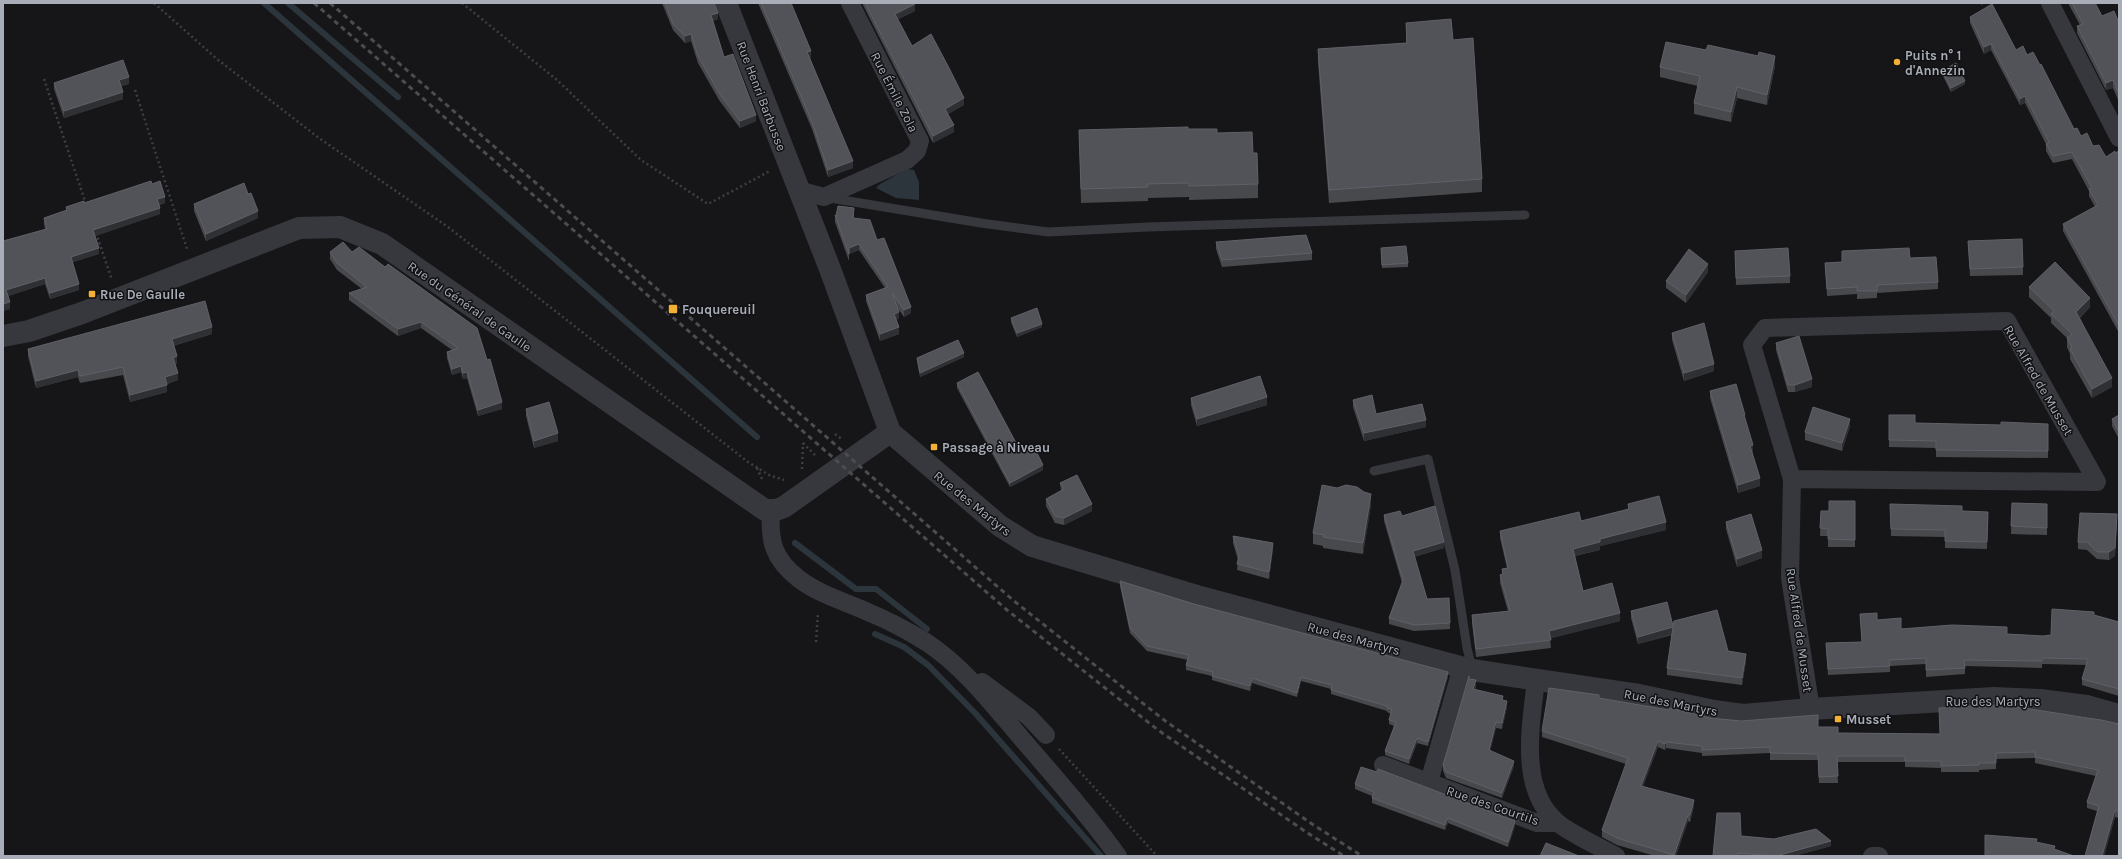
<svg xmlns="http://www.w3.org/2000/svg" width="2122" height="859" font-family="Karla,sans-serif">
  <style>
    .water { fill: #2c353c }
    .lines { fill: none; stroke-linecap: round; stroke-linejoin: round }
    .stream { stroke: #2c353c; stroke-width: 6 }
    .path { stroke: #3d3f44; stroke-width: 2.5; stroke-dasharray: 2 3; stroke-linecap: butt }
    .service { stroke: #37383d; stroke-width: 9 }
    .minor { stroke: #37383d; stroke-width: 18 }
    .tertiary { stroke: #37383d; stroke-width: 22 }
    .rail { stroke: #4a4c52; stroke-width: 3; stroke-dasharray: 5 4; stroke-linecap: butt }
    .wall { fill: #47494d }
    .shaded-wall { fill: #2f3033 }
    .building { fill: #525359; stroke: #5f6168 }
    .poi-dot { fill: #f2b134; stroke: #111113; stroke-width: 1.5 }
    .labels { text-anchor: middle; stroke-width: 3; stroke-linejoin: round; paint-order: stroke }
    .poi-label { font-size: 13px; font-weight: bold; fill: #a8adb8; stroke: #111113; text-anchor: start }
    .street-label { font-size: 13px; fill: #a8adb8; stroke: #111113 }
  </style>
  <rect width="100%" height="100%" fill="#161618"/>
  <path class="water" d="M907,169L914,170L919,182V200L896,198L876,188L880,184Z"/>
  <g class="lines">
    <path class="stream" d="M264,3L757,437
      M288,3L398,97
      M795,543L856,589H876L927,629
      M875,634L904,647L928,665L975,713L1101,856"/>
    <path class="path" d="M154,3L217,59L319,138L448,227L748,462L769,475L784,480
      M462,3L557,80L641,160L708,204L770,171
      M44,79L86,204
      M135,90L187,249
      M96,233L112,280
      M835,434L843,440
      M803,443L817,457
      M757,468L763,481
      M802,469L803,443
      M816,642L818,613
      M1059,749L1157,856"/>
    <path class="service" d="M830,198L981,223L1048,232L1148,227L1525,215
      M1374,471L1428,459L1455,570L1467,648L1472,668"/>
    <path class="minor" d="M2050,3L2119,138
      M798,190L824,197L907,160L917,151L920,141L850,3
      M1792,479L2097,482L2007,321L1765,328L1752,345L1792,479L1790,578L1811,709
      M771,510C769,541 773,559 799,579C820,595 846,602 870,613C890,621 908,631 926,642C964,667 993,705 1022,739C1055,777 1088,815 1118,856
      M1536,680C1531,725 1518,790 1558,823C1571,834 1600,847 1616,856
      M982,682L1029,717L1046,735
      M1383,765L1537,823H1558
      M1429,782L1462,667
      M1872,856H1879"/>
    <path class="tertiary" d="M726,3L830,269L890,432L1000,526L1032,546L1197,596L1472,670L1639,695L1714,711L1743,715L1811,709L1994,698L2040,700L2087,706L2119,715
      M3,336L29,331L82,313L299,228L340,227L382,244L765,510H776L784,507L890,432"/>
    <path class="rail" d="M314,3L1007,610L1158,730L1306,832L1344,856
      M330,3L1014,601L1164,720L1312,824L1362,856"/>
  </g>
  <path class="wall" d="M662,3H714L718,19L713,21L724,57L756,121L740,128L719,100L698,63L691,41L685,43L673,30Z
    M758,3H791L811,58H810L853,168L828,177L812,129Z
    M862,3H914L915,11L898,19L912,46L964,105L948,114L954,132L933,143Z
    M2068,3H2095L2102,16L2119,23V102L2113,88L2106,90L2077,33V26L2080,25Z
    M1970,17L2016,50L2027,55L2074,129L2081,136L2106,157L2119,151V333L2063,231V224L2095,207L2089,196V191L2072,159L2053,163L2046,151V144L2025,103L2020,105L1991,50L1984,54L1970,23Z
    M1406,23L1453,40L1482,179V192L1329,203L1318,62V49L1406,43Z
    M1775,66L1767,105L1737,98L1731,122L1694,114V103L1698,86L1660,77V67Z
    M1942,71L1965,84L1951,92L1942,74Z
    M54,83L129,84L121,86L123,99L64,118L54,89Z
    M1188,129L1217,133L1253,153L1258,184V198L1189,200V197L1148,198V201L1081,203L1079,130Z
    M152,184L165,203L159,205L160,214L95,236L99,254L72,262L79,290L50,299L45,284L8,296L10,309L3,311V241L45,229L44,224V218L66,211V207L84,203Z
    M248,194L258,218L206,241L194,211V204Z
    M835,215H854V218L877,240L911,313L904,317L897,307L899,318L896,320L899,334L880,341L866,301V295L885,288L859,250L849,254V261L835,222Z
    M1968,241L2023,267V275L1970,276Z
    M1216,242L1312,253V260L1222,267L1216,249Z
    M1735,251L1790,276V283L1736,285Z
    M330,252H352L385,267L477,328L502,409L478,416L467,378L463,379L461,372L452,375L447,358V352L452,350L421,328L398,336L349,300V293L362,289L337,270L330,259Z
    M1381,252L1408,263V267L1382,268Z
    M1910,258L1938,282V289L1877,293V298L1857,299V294L1827,296L1825,263Z
    M1708,272L1686,303L1666,288V281Z
    M2029,287L2090,307L2080,318L2112,387L2092,398L2070,359V354L2067,347V338L2051,323V318L2029,297Z
    M1011,318L1042,327L1017,337L1011,322Z
    M1672,333L1714,371L1684,381L1672,340Z
    M212,334L173,346L177,364H175L178,380L167,384V392L130,402L123,375L80,383L78,377L36,388L28,356V349Z
    M1776,343L1812,387L1795,392H1788L1776,350Z
    M964,357L920,377L917,361V358Z
    M957,383L1022,454L1043,470L1010,487L957,388Z
    M1710,391L1753,453H1752L1760,486L1738,493L1710,398Z
    M1191,398L1267,405L1197,426L1191,405Z
    M1353,400L1376,414L1426,427L1364,441L1353,407Z
    M526,409L558,441L534,448L526,416Z
    M1889,415L1915,423L2001,425L2048,424V458L1936,457V448L1889,447Z
    M2119,415V439L2112,426V419Z
    M1850,426L1842,451L1805,440V432Z
    M1060,483L1092,511L1064,525L1055,523L1046,506V499L1061,491Z
    M1855,501V547H1828V536H1820L1821,511H1829Z
    M2012,503L2047,504V535L2011,534Z
    M1628,504L1666,530L1600,546V550L1575,556L1583,591L1620,621L1550,638L1551,648L1476,657L1472,623V615L1508,611L1500,583V575L1502,574V569L1507,568L1500,538V531L1581,521L1628,509Z
    M1890,504L1962,511L1988,512L1987,549L1945,548V537L1891,536Z
    M1371,505L1363,554L1323,548V546L1313,544V533Z
    M1384,515L1402,516L1444,548L1414,557L1427,599L1450,623V629L1414,631L1389,624V618L1402,583L1384,521Z
    M1726,522L1762,558L1737,567L1726,529Z
    M2117,522L2115,556L2109,560L2097,559L2087,550L2078,549V542Z
    M1233,536L1273,549L1269,579L1237,570L1238,560L1233,543Z
    M1120,581L1194,604L1448,677L1428,746L1417,743L1409,764L1385,755V751L1394,726L1389,724V720L1391,714L1387,712V711L1331,694V689L1301,681L1297,697L1252,683L1250,691L1212,680V676L1186,670V665L1188,660L1147,651L1130,633L1120,586Z
    M1631,611L1673,626L1728,651L1746,661L1742,685L1667,675V668L1672,635L1638,644L1631,618Z
    M1860,614L1901,629L2007,634L2043,636L2051,635L2094,615L2119,622V696L2082,685V679L2087,665L2042,664V668L1965,666V674L1926,677V664L1890,666V672L1828,675L1826,643L1862,642Z
    M1469,679L1476,686L1475,690L1503,700L1507,707L1502,729L1496,728L1490,751L1514,766L1502,798L1446,778L1443,771V765Z
    M1599,698L1710,718L1741,721L1818,727L1838,733L1940,734L2119,724V818L2115,817L2104,856H2085L2097,811L2087,808V802L2096,776L2035,763V758L1996,759V769L1979,770V772H1941V768L1905,767V762H1837L1838,783H1819L1818,760H1770V753L1702,756V753L1666,748L1665,750L1658,747L1643,786L1694,806L1690,822L1688,821L1676,856H1655L1617,845L1602,837V830L1626,764L1542,737V731Z
    M1355,784L1515,826L1508,847L1448,823L1445,830L1372,803V796L1355,789Z
    M1741,836L1831,846L1794,856H1713Z"/>
  <path class="shaded-wall" d="M1981,3H1985L1981,6Z
    M915,4V11L895,21V14Z
    M718,13V19L711,22V15Z
    M691,34V41L685,43V36Z
    M1991,44V50L1984,54V47Z
    M811,51V58L807,59V52Z
    M1775,56V66L1767,105V95Z
    M129,77V84L119,87V80Z
    M2113,80V88L2106,90V83Z
    M1965,81V84L1951,92V88Z
    M1737,87V98L1731,122V112Z
    M123,92V99L64,118V111Z
    M2025,96V103L2020,105V99Z
    M964,98V105L945,116V109Z
    M756,115V121L740,128V121Z
    M954,125V132L933,143V136Z
    M853,161V168L828,177V170Z
    M165,197V203L157,205V199Z
    M160,208V214L93,237V230Z
    M258,211V218L206,241V234Z
    M859,244V250L849,254V261V248Z
    M99,248V254L71,263V257Z
    M1708,264V272L1686,303V295Z
    M45,278V284L6,297V290Z
    M79,284V290L50,299V293Z
    M2090,298V307L2076,321V312Z
    M10,302V309L3,311V304Z
    M911,307V313L904,317V310Z
    M899,312V318L894,320V314Z
    M421,322V328L398,336V329Z
    M1042,324V327L1017,337V333Z
    M212,327V334L172,346V339Z
    M899,327V334L880,341V334Z
    M964,353V357L920,377V373Z
    M177,356V364L173,365V358Z
    M1714,364V371L1684,381V373Z
    M461,366V372L452,375V369Z
    M78,370V377L36,388V381Z
    M467,372V378L463,379V373Z
    M178,373V380L165,384V377Z
    M2112,378V387L2092,398V389Z
    M1812,379V387L1795,392V385Z
    M167,385V392L130,402V395Z
    M1267,397V405L1197,426V419Z
    M502,402V409L478,416V410Z
    M1850,419V426L1842,451V443Z
    M1426,420V427L1364,441V433Z
    M558,433V441L534,448V441Z
    M1753,445V453L1750,454V446Z
    M1043,465V470L1010,487V483Z
    M1760,478V486L1738,493V485Z
    M1371,494V505L1363,554V543Z
    M1092,504V511L1064,525V518Z
    M2117,514L2115,556L2109,560V552Z
    M1666,522V530L1600,546V550L1573,556V549L1600,539Z
    M1444,542V548L1413,557V551Z
    M1273,543V549L1269,579V572Z
    M1762,550V558L1737,567V559Z
    M1620,613V621L1549,639V631Z
    M1673,627V634L1638,644V637Z
    M1746,654V661L1742,685V678Z
    M1448,672V677L1428,746V742Z
    M1301,677V681L1297,697V693Z
    M1252,678V683L1250,691V686Z
    M1476,680V686L1473,695V689Z
    M1507,701V707L1502,729V723Z
    M1496,722V728L1489,756V750Z
    M1417,738V743L1409,764V759Z
    M1658,741V747L1641,792V786Z
    M1666,742V748L1665,750V744Z
    M1514,761V766L1502,798V793Z
    M1694,800V806L1690,822V815Z
    M2115,810V817L2104,856H2102Z
    M1688,815V821L1676,856H1674Z
    M1448,818V823L1445,830V825Z
    M1515,821V826L1508,847V842Z
    M1831,841V846L1794,856H1776Z"/>
  <path class="building" d="M665,3H714L718,13L711,15L724,57L733,54L756,115L740,121L719,93L698,56L691,34L685,36L673,24Z
    M761,3H791L811,51L807,52L853,161L828,170L812,122Z
    M865,3H914L915,4L895,14L912,46L931,34L948,66L964,98L945,109L954,125L933,136Z
    M2072,3H2095L2102,16L2114,11L2119,23V94L2113,80L2106,83L2077,26L2083,24Z
    M1992,4L2016,50L2023,46L2027,55L2033,52L2040,65L2041,64L2074,129L2077,128L2081,136L2087,133L2093,146L2099,145L2106,157L2115,151V153L2119,151V173L2118,174L2119,175V326L2063,224L2098,205L2089,189L2092,188L2072,152L2053,156L2046,144L2049,142L2025,96L2020,99L1991,44L1984,47L1970,17Z
    M1451,19L1453,40L1473,38L1482,179L1329,190L1318,49L1407,43L1406,23Z
    M1666,42L1706,50L1708,45L1758,56L1759,52L1775,56L1767,95L1737,87L1731,112L1694,103L1700,76L1660,67Z
    M123,60L129,77L119,80L123,92L64,111L54,83Z
    M1956,63L1965,81L1951,88L1942,71Z
    M1188,127V129H1217V133L1252,132L1253,153H1257L1258,184L1189,186V183L1147,184L1148,187L1081,189L1079,130Z
    M151,181L152,184L160,181L165,197L157,199L160,208L93,230L99,248L71,257L79,284L50,293L45,278L6,290L10,302L3,304V241L47,229L44,218L67,210L66,207L84,201V203Z
    M244,183L248,194L251,193L258,211L206,234L194,204Z
    M838,206L854,208L853,218L870,220L877,240L884,238L911,307L904,310L892,293L899,312L894,314L899,327L880,334L866,295L888,287L859,244L849,248V254L835,215L836,216Z
    M1306,235L1312,253L1222,260L1216,242Z
    M2022,239L2023,267L1970,269L1968,241Z
    M343,242L352,252L359,247L385,267L388,264L477,328L487,360L490,359L502,402L478,410L467,372L463,373L461,366L452,369L447,352L458,348L421,322L398,329L349,293L367,287L337,263L330,252Z
    M1406,246L1408,263L1382,265L1381,248Z
    M1788,248L1790,276L1736,278L1735,251Z
    M1909,248L1910,258L1936,257L1938,282L1877,285V291H1857V287L1827,289L1825,263L1842,262V251Z
    M1689,249L1708,264L1686,295L1666,281Z
    M2055,262L2090,298L2076,312L2112,378L2092,389L2070,349L2072,348L2067,338L2072,334L2051,314L2054,311L2029,287Z
    M205,301L212,327L172,339L177,356L173,358L178,373L165,377L167,385L130,395L123,367L80,376L78,370L36,381L28,349Z
    M1037,308L1042,324L1017,333L1011,318Z
    M1704,323L1714,364L1684,373L1672,333Z
    M1799,336L1812,379L1795,385H1788L1776,343Z
    M958,340L964,353L920,373L917,358Z
    M978,372L1022,454L1034,447L1043,465L1010,483L957,383Z
    M1260,376L1267,397L1197,419L1191,398Z
    M1736,384L1745,415H1744L1753,445L1750,446L1760,478L1738,485L1710,391Z
    M1372,395L1376,414L1422,404L1426,420L1364,433L1353,400Z
    M549,402L558,433L534,441L526,409Z
    M1813,407L1850,419L1842,443L1805,432Z
    M1889,415H1915V423L2001,425V422L2048,424V451L1936,450V441L1889,440Z
    M2119,415V432L2112,419Z
    M1077,475L1092,504L1064,518L1055,516L1046,499L1064,489L1060,483Z
    M1322,485L1337,488L1346,485L1357,487L1364,492L1371,494L1363,543L1323,537L1324,535L1313,533Z
    M1659,496L1666,522L1600,539V542L1573,549L1583,591L1612,583L1620,613L1549,631L1551,640L1476,649L1472,615L1510,611L1500,575L1503,574L1502,569L1508,568L1500,531L1579,512L1581,521L1629,509L1628,504Z
    M1829,501H1855V540L1828,539V529L1820,528L1821,511H1829Z
    M2012,503L2047,504V528L2011,526Z
    M1890,504L1962,506V511L1988,512L1987,542L1945,541V530L1891,529Z
    M1435,506L1444,542L1413,551L1427,599L1449,598L1450,623L1414,625L1389,618L1403,580L1384,515L1400,511L1402,516Z
    M2080,513L2117,514L2115,548L2109,552H2097L2087,542H2078Z
    M1751,514L1762,550L1737,559L1726,522Z
    M1233,536L1273,543L1269,572L1237,564L1239,556Z
    M1120,581L1194,604L1448,672L1428,742L1417,738L1409,759L1385,751L1396,722L1389,720L1392,709L1387,708V706L1331,690L1332,685L1301,677L1297,693L1252,678L1250,686L1212,676L1213,672L1186,665L1189,655L1147,646L1130,628Z
    M1667,602L1673,626L1674,621L1717,610L1728,651L1746,654L1742,678L1667,668L1673,627L1638,637L1631,611Z
    M2052,609L2094,612V615L2119,622V689L2082,679L2088,659L2042,658V661L1964,660L1965,668L1926,670V658L1889,660L1890,666L1828,669L1826,643L1862,642L1860,614L1877,613V620L1901,618V629L1952,625L2007,627V634L2043,636L2051,635Z
    M1469,676V679L1476,680L1473,689L1503,696L1502,700L1507,701L1502,723L1496,722L1489,750L1514,761L1502,793L1446,772L1443,765Z
    M1549,688L1599,695V698L1669,710L1670,708L1710,718L1741,721L1818,715V727H1838V733L1940,734L1939,708L1990,705L2017,707L2101,720L2119,724V812L2115,810L2102,856H2085L2099,806L2087,802L2098,770L2035,757V752L1996,753V763H1979V765L1941,766V761H1905V756H1837L1838,776L1819,777L1818,754L1770,753V747L1702,750V746L1666,742L1665,744L1658,741L1641,786L1694,800L1690,815H1688L1674,855L1617,838L1602,830L1628,758L1542,731Z
    M1361,767L1377,772L1378,769L1515,821L1508,842L1448,818L1445,825L1372,798L1374,792L1355,784Z
    M1717,813H1740L1741,836L1774,839L1816,829L1831,841L1776,856L1738,853V856H1713Z
    M1985,835L2037,839L2036,842L2055,846L2054,849L2074,856H1985Z
    M1546,843L1579,856H1540Z"/>
  <g class="poi-dot">
    <circle cx="1897" cy="62" r="4"/>
    <rect x="88" y="290" width="8" height="8" rx="2"/>
    <rect x="668" y="304" width="10" height="10" rx="2"/>
    <rect x="930" y="443" width="8" height="8" rx="2"/>
    <rect x="1834" y="715" width="8" height="8" rx="2"/>
  </g>
  <g class="labels">
    <g class="poi-label">
      <text x="1905" y="60">Puits n° 1<tspan x="1905" dy="15">d'Annezin</tspan></text>
      <text x="100" y="299">Rue De Gaulle</text>
      <text x="682" y="314">Fouquereuil</text>
      <text x="942" y="452">Passage à Niveau</text>
      <text x="1846" y="724">Musset</text>
    </g>
    <g class="street-label">
      <text transform="translate(895 92) rotate(63)" y="5">Rue Émile Zola</text>
      <text transform="translate(762 96) rotate(69)" y="5">Rue Henri Barbusse</text>
      <text transform="translate(470 306) rotate(35)" y="5">Rue du Général de Gaulle</text>
      <text transform="translate(2039 380) rotate(60)" y="5">Rue Alfred de Musset</text>
      <text transform="translate(973 503) rotate(39)" y="5">Rue des Martyrs</text>
      <text transform="translate(1800 630) rotate(82)" y="5">Rue Alfred de Musset</text>
      <text transform="translate(1354 638) rotate(15)" y="5">Rue des Martyrs</text>
      <text x="1993" y="706">Rue des Martyrs</text>
      <text transform="translate(1671 702) rotate(11)" y="5">Rue des Martyrs</text>
      <text transform="translate(1493 805) rotate(19)" y="5">Rue des Courtils</text>
    </g>
  </g>
  <rect width="2122" height="859" fill="none" stroke="#a8adb8" stroke-width="8"/>
</svg>
